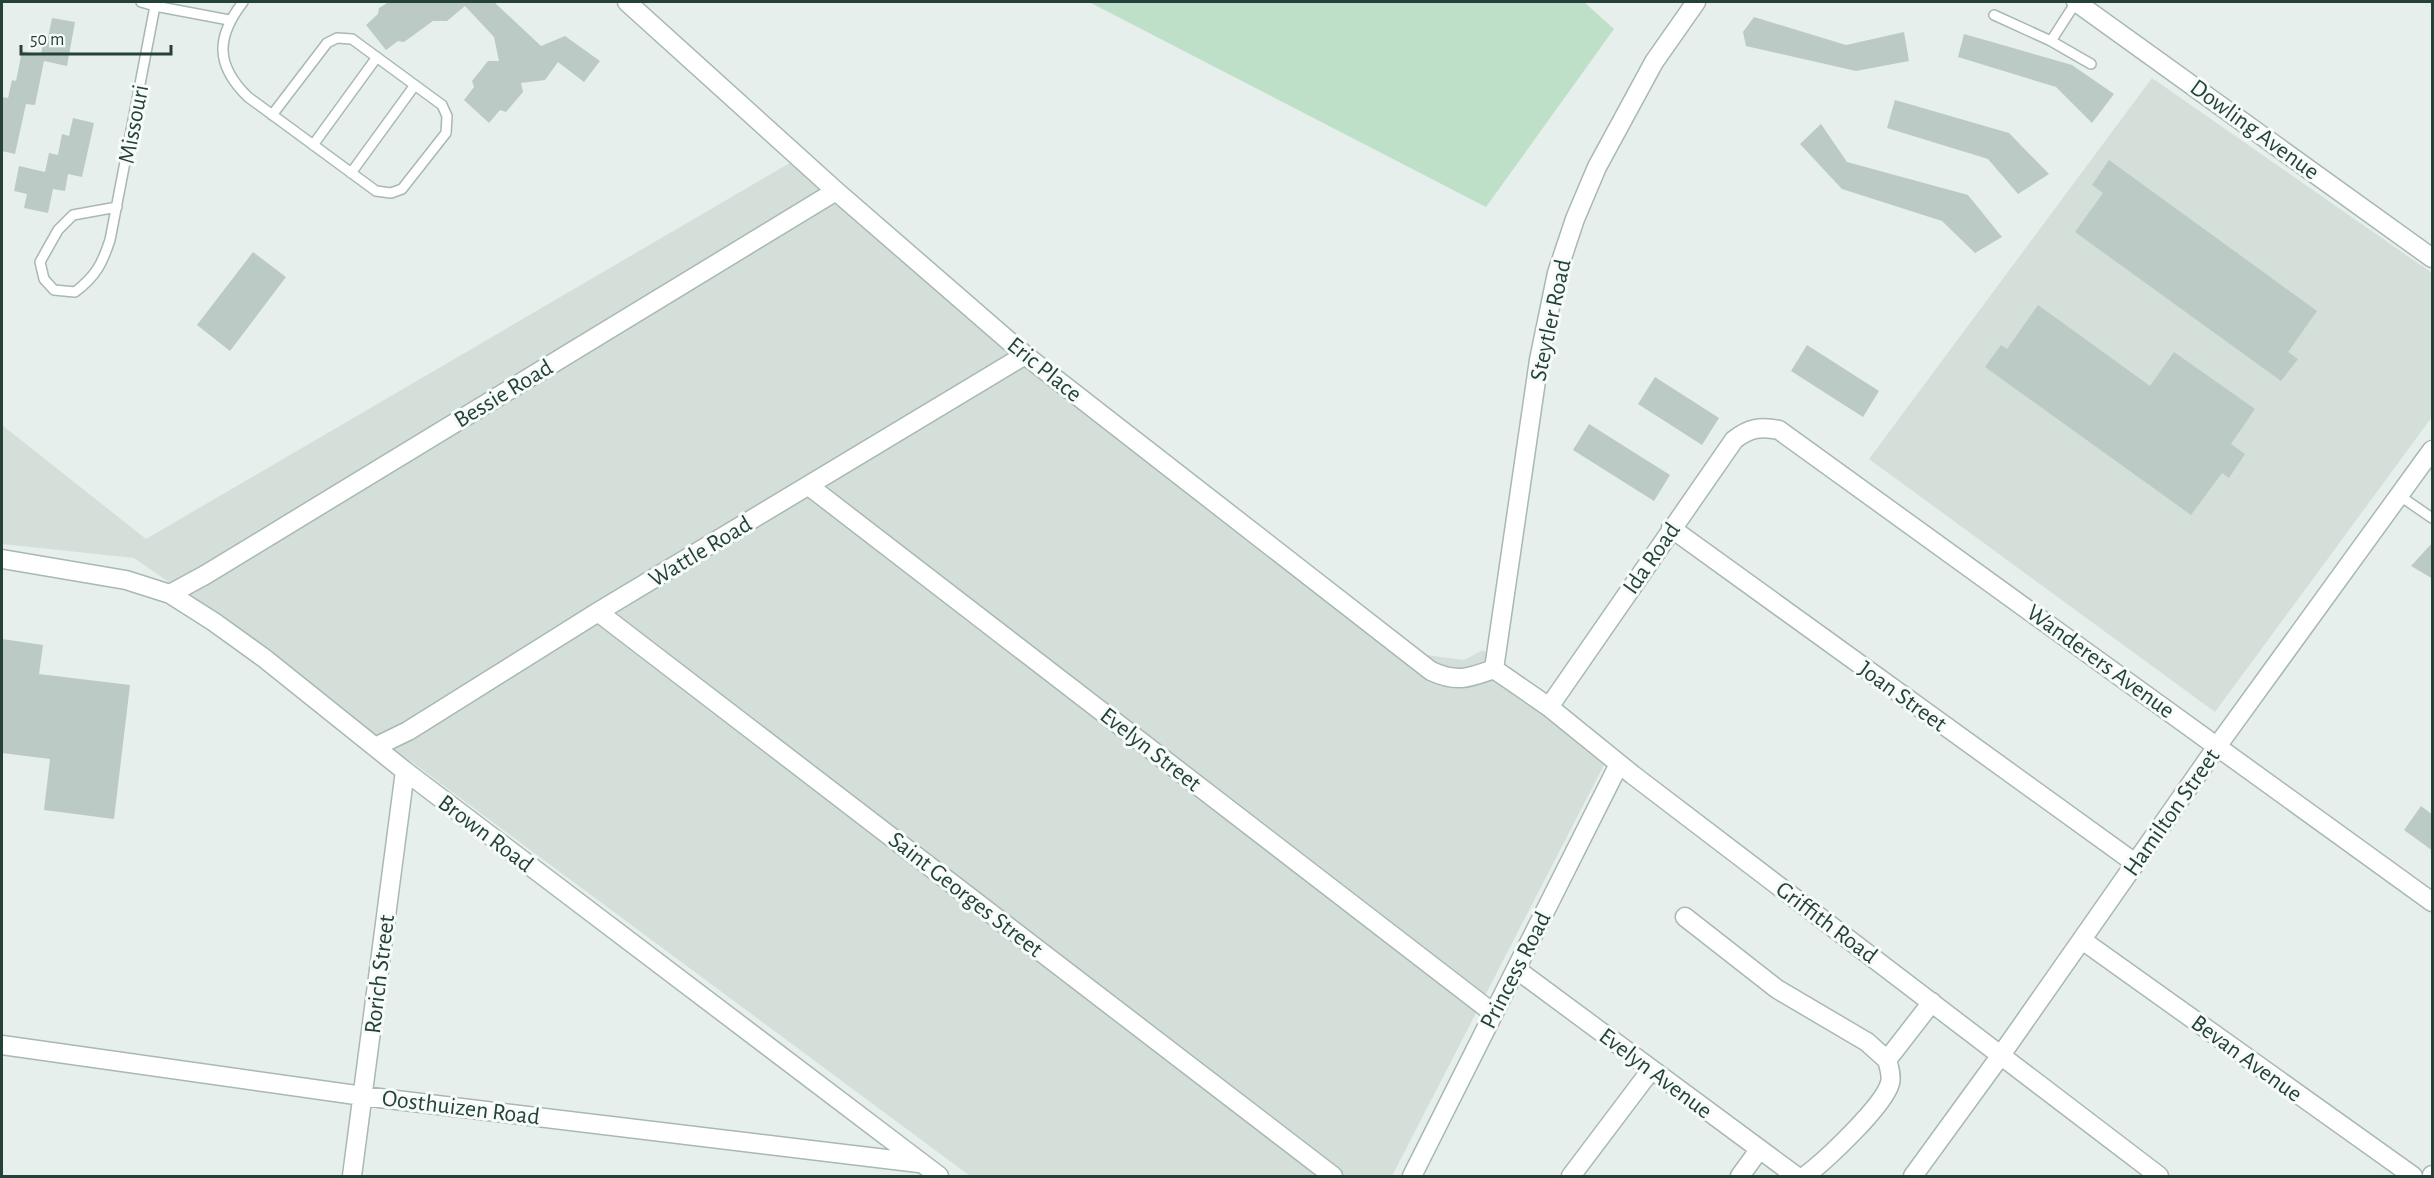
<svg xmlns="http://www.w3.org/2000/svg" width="2434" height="1178" font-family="'Alegreya Sans',sans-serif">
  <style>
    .built { fill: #d4dfda }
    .green { fill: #bfe0c8 }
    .building { fill: #bbcac4 }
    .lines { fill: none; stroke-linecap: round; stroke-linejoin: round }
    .service-casing { stroke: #a8b8b2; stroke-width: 12 }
    .minor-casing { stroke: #a8b8b2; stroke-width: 21 }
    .service { stroke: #fff; stroke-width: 9 }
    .minor { stroke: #fff; stroke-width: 18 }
    .labels { text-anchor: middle; stroke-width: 6; stroke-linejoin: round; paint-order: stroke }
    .street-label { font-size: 24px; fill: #24423a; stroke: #f7fbf9 }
  </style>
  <rect width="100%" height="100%" fill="#e6efeb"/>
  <path class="built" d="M2152,78L2432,273V417L2215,712L1869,459Z
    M800,157L1403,652L1464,660L1483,650L1607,759L1392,1176H970L173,585L134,558L2,544V425L146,539Z"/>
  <path class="green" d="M1089,2H1584L1614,29L1486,207Z"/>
  <path class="building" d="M389,2H494L541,46L565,36L600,61L584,82L558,62L545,80L521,83L523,92L506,112L500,110L489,123L464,100L474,87L472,81L488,61H499L494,37L465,6L447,21H433L404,42L398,41L386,50L366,25L378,14L379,8Z
    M1754,17L1846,45L1904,32L1909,61L1856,71L1746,46L1743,32Z
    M52,18L75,22L67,66L44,61L35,105L26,104L15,154L2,151V97L8,98L12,80L16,81L22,51L41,55L44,37L48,38Z
    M1964,34L2072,65L2114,94L2092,123L2056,87L1958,57Z
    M1895,100L2009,133L2049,174L2018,194L1988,159L1887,128Z
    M73,118L94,123L82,177L68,174L65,191L53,189L48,213L24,208L27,194L14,191L19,166L45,172L49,153L58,155L62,134L69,136Z
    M1821,124L1847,162L1968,195L2002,237L1975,253L1942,221L1842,189L1800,144Z
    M2109,160L2317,311L2288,352L2298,359L2281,381L2075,232L2103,193L2092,185Z
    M253,252L286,277L230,351L197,325Z
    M2038,305L2150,386L2174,352L2255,409L2231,444L2245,454L2229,478L2222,473L2191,515L1985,367L2001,345L2007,349Z
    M1807,345L1879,391L1863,417L1791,371Z
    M1655,377L1719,418L1702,445L1638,404Z
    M1589,424L1670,475L1654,501L1573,450Z
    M2433,542V579L2411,566Z
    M2,639L43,645L39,674L130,685L114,819L44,810L50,759L2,753Z
    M2421,806L2433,815V851L2404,830Z"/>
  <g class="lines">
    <defs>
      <path id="service" d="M141,2L155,6L229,20
        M243,2C216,37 215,65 248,97L376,191L391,193L402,189L446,133L447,116L442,105L352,39L337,38L327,43L272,115
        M1994,15L2051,41L2076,2
        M2051,41L2091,64
        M313,145L377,57
        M351,173L415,85
        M117,207L73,215L58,230L40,262L44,279L54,290L75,292C96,276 102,264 110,240L155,6
        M2400,496L2432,518"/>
      <path id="minor" d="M627,2L836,191L1025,355L1431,671C1457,683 1469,678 1494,669
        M2076,2L2432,258
        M809,486L1493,1013
        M1671,528L2135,863
        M2,559L126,580L170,594L214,622L264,658L405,771L939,1176
        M170,594L205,575L836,191
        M598,612L1333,1176
        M1494,669L1549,707L1633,775L2159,1176
        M1494,669L1539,360L1557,273L1575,219L1597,167L1654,62L1696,2
        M1549,707L1734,440C1749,428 1761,426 1779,430L2432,902
        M375,747L408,731L598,612L1025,355
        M1685,917L1777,989L1867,1042L1887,1060C1889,1067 1892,1076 1890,1083C1884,1106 1825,1161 1805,1176
        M2082,940L2413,1176
        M1516,969L1796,1176
        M2,1045L363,1096L919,1163
        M1887,1060L1932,1002
        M352,1176L405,771
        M1412,1176L1619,764
        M1571,1176L1651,1070
        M1740,1176L1759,1150
        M1913,1176L2001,1055L2218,745L2432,450
        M2432,1176V1175"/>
    </defs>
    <use href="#service" class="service-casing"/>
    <use href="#minor" class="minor-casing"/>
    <use href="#service" class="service"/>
    <use href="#minor" class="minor"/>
  </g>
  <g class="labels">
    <g class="street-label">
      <text transform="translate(133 124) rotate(-79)" y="8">Missouri</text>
      <text transform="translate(2255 129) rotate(36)" y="8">Dowling Avenue</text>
      <text transform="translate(1550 320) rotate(-78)" y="8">Steytler Road</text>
      <text transform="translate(1045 369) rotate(39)" y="8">Eric Place</text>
      <text transform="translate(503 393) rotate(-31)" y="8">Bessie Road</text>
      <text transform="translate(700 551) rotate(-31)" y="8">Wattle Road</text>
      <text transform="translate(1651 558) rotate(-55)" y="8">Ida Road</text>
      <text transform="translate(2101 661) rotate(36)" y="8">Wanderers Avenue</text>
      <text transform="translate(1903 696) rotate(36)" y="8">Joan Street</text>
      <text transform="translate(1151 749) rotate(38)" y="8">Evelyn Street</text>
      <text transform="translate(2171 812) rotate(-55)" y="8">Hamilton Street</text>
      <text transform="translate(486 833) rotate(37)" y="8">Brown Road</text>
      <text transform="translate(966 894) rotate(38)" y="8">Saint Georges Street</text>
      <text transform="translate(1827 922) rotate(37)" y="8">Griffith Road</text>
      <text transform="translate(1515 970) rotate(-63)" y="8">Princess Road</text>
      <text transform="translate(379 974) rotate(-83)" y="8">Rorich Street</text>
      <text transform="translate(2247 1058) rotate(36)" y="8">Bevan Avenue</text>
      <text transform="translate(1656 1073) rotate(37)" y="8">Evelyn Avenue</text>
      <text transform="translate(461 1107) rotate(7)" y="8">Oosthuizen Road</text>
    </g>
  </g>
  <rect width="2434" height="1178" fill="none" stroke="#24423a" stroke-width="6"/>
  <path d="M21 45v9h150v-9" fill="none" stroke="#24423a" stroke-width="3"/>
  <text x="30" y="45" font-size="18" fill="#24423a" stroke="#f7fbf9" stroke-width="4.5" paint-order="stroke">50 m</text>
</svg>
